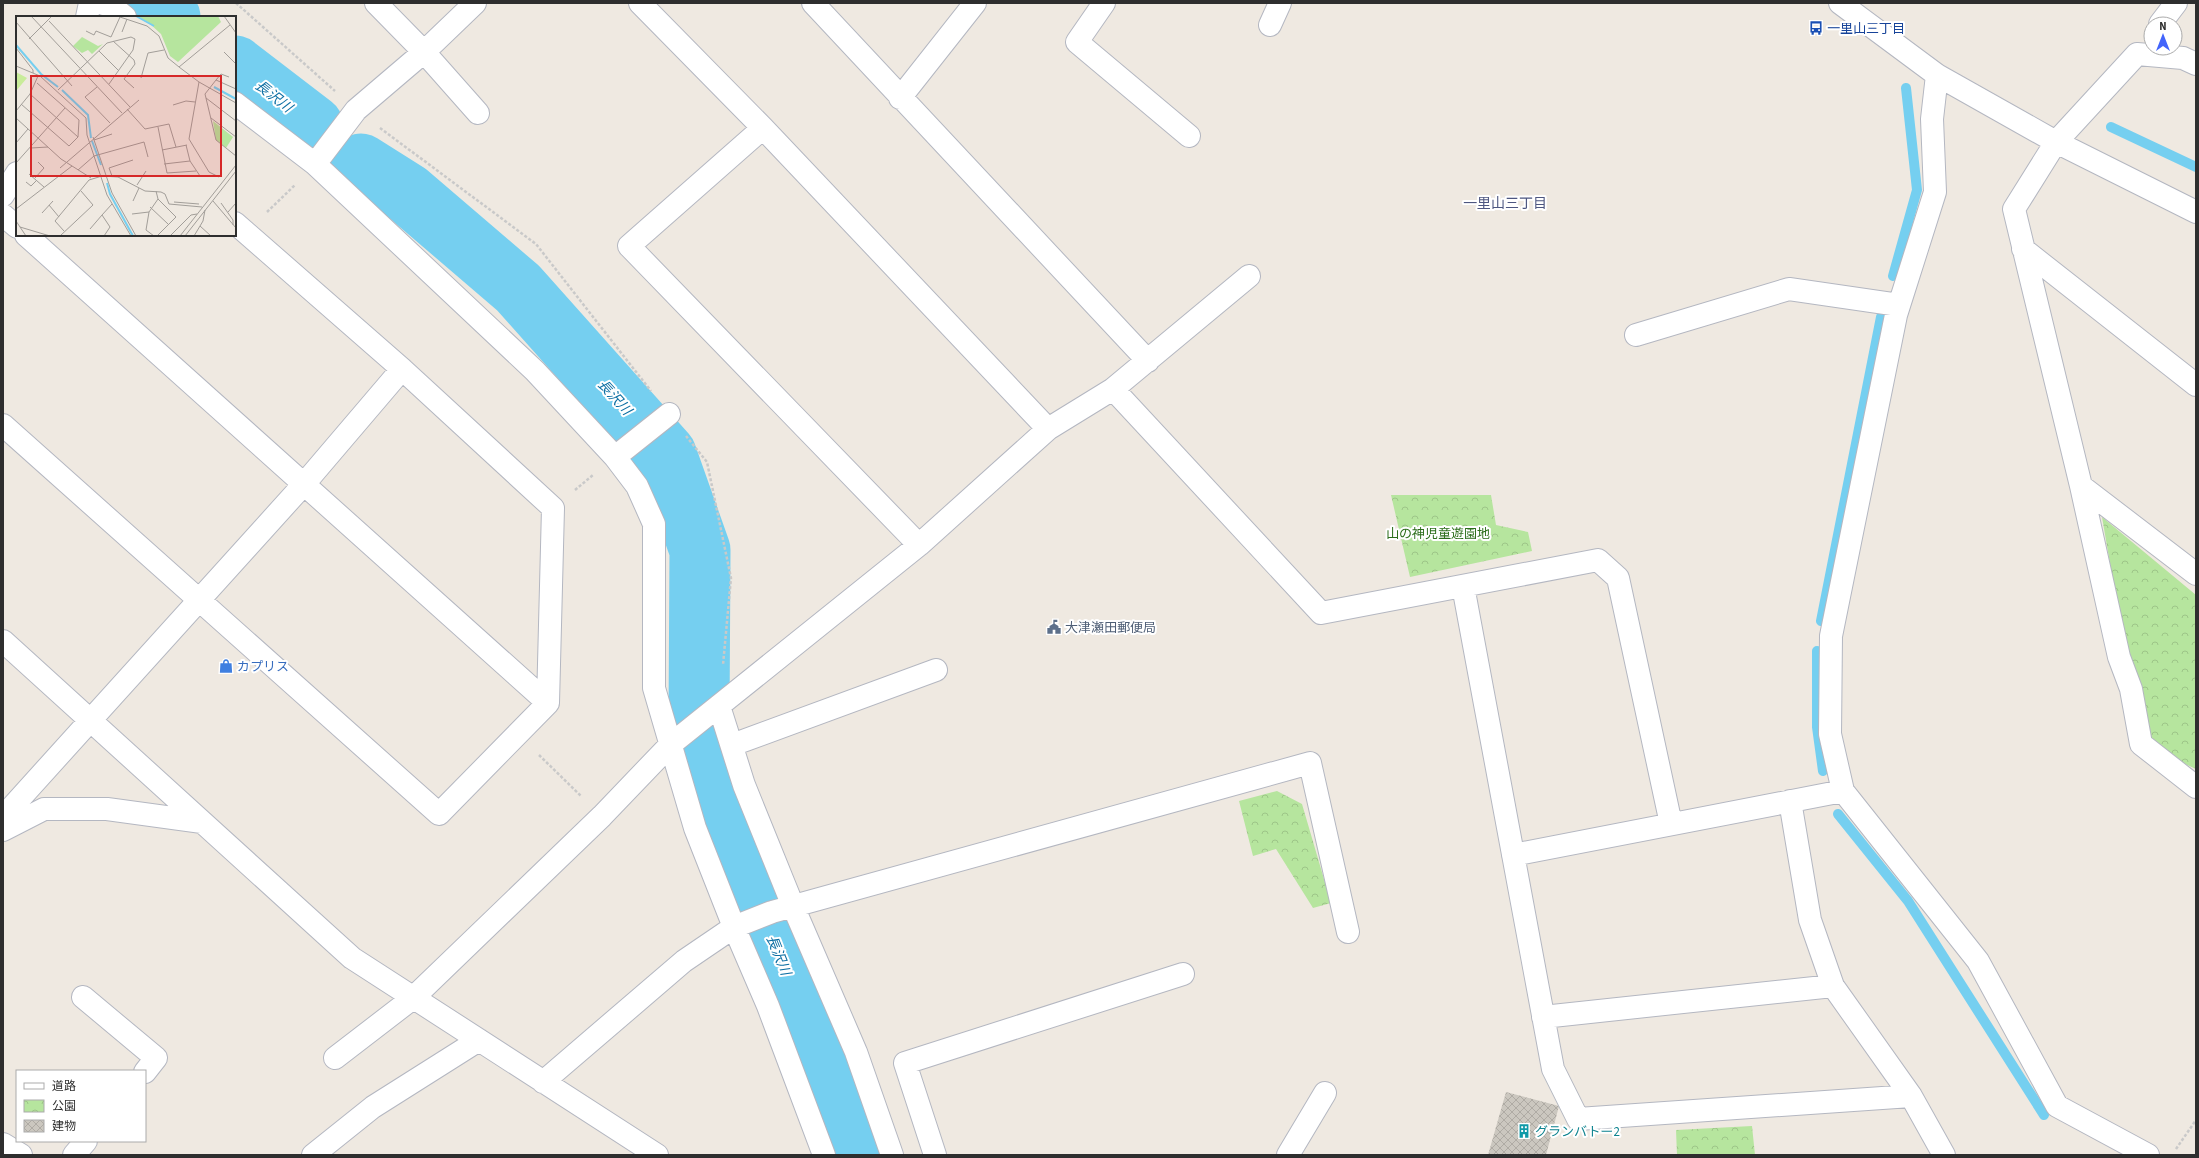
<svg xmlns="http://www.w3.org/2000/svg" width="2199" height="1158" font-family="'Source Sans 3','Noto Sans JP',sans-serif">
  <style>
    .park { fill: url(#park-crowns) }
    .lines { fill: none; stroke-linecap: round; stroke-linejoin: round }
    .stream { stroke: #75cff0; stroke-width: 10 }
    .river { stroke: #75cff0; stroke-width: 61 }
    .building { fill: url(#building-cross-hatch) }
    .minor-casing { stroke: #b4b7c1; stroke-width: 24 }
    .path { stroke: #c9c9c9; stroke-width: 2.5; stroke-dasharray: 3 2; stroke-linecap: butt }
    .minor { stroke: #fff; stroke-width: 22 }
    .labels { text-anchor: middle; stroke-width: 4; stroke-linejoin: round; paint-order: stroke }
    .transit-label { font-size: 13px; fill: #164399; stroke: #fff; text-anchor: start }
    .park-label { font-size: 13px; fill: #2c6e1b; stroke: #fff }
    .service-label { font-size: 13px; fill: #4e5e75; stroke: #fff; text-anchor: start }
    .shop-label { font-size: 13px; fill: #366cbe; stroke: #fff; text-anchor: start }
    .culture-label { font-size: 13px; fill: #0d838f; stroke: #fff; text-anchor: start }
    .water-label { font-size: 14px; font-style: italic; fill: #0d6fa3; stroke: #fff }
    .neighbourhood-label { font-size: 14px; fill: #4d5680; stroke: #fff }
    .inset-river { fill: none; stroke: #75cff0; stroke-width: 2 }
    .inset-road { fill: none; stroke: #a29e99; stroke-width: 1 }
    .view { fill: #d62828; fill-opacity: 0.15; stroke: #d62828; stroke-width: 2 }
    .inset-edge { fill: none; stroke: #2e2e2e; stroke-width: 2 }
  </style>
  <defs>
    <pattern id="park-crowns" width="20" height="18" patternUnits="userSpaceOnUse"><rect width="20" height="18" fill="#b6e59e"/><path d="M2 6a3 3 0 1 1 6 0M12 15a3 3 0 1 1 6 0" fill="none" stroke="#9dc588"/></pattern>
    <pattern id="building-cross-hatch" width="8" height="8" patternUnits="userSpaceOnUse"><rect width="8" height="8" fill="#cbc7bf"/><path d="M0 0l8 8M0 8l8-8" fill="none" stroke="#afaba4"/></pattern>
  </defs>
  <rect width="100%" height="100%" fill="#efe9e1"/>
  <path class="park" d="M1391,495H1491L1496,525L1528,532L1532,551L1410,577Z
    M2102,517L2196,595V769L2141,744Z
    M1277,791L1302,804L1331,903L1313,908L1276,849L1253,856L1239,801Z
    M1752,1126L1755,1155H1677L1676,1130Z"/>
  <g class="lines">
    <path class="stream" d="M2111,127L2196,167
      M1893,276L1917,190L1906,88
      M1821,621L1881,317
      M1817,651V727L1823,771
      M1838,814L1908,901L2044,1115"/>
    <path class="river" d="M151,3L170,17
      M235,66L313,126
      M361,164L407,193L518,288L666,454L700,550L699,718
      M709,752L746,873L861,1155"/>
  </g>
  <path class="building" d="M1506,1092L1559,1106L1546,1155H1488Z"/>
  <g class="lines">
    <defs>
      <path id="minor" d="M101,3L113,7L125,17
        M376,3L424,52L478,113
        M640,3L763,128L1048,429
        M813,3L1148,361
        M1104,3L1077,42L1189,136
        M1840,3L1937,75L2056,142L2196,212
        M87,17L90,3
        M2160,24L2176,3
        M1270,25L1280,3
        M2196,64L2183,58L2137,54L2056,142L2014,209L2081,486L2119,657L2131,689L2141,744L2196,787
        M1937,75L1932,119L1935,192L1896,315L1831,636L1830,734L1843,791L1978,961L2057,1106L2148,1155
        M900,98L975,3
        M235,103L315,164L535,371L615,457L637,486L654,524V688L695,828L734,927L768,1006L824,1155
        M763,128L629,246L919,545
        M315,164L356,110L424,52L475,3
        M3,195L17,173
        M3,215L17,227
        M26,235L548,703
        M2023,249L2196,385
        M1636,335L1789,289L1899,305
        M1113,389L1321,613L1598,560L1618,578L1671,824
        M3,425L439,814L548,703L553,508L402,369L235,223
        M615,457L669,414
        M2081,486L2196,574
        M1463,586L1553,1069L1578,1119L1911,1096
        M3,641L352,958L657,1155
        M719,706L744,785L793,906L856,1052L892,1155
        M732,745L936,670
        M1790,801L1810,920L1833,986L1911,1096L1944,1155
        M3,817L304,484L402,369
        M3,830L44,809H107L202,822
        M1513,855L1843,791
        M83,997L156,1058L145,1072
        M1543,1017L1833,986
        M335,1058L413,998L602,816L670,745L919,545L1048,429L1113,389L1249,276
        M543,1082L684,961L734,927L772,912L1310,763L1348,932
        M3,1144L21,1155
        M74,1155L86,1141
        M313,1155L373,1107L479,1040
        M935,1155L905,1063L1183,974
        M1288,1155L1325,1093"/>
    </defs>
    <use href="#minor" class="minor-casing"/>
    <path class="path" d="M236,3L335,91
      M380,128L536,244L651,391
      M267,212L295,185
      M686,436L707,462L731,578L723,665
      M575,490L593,475
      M539,755L581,796
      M2176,1149L2196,1120"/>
    <use href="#minor" class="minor"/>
  </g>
  <defs>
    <symbol id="bus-bare" viewBox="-9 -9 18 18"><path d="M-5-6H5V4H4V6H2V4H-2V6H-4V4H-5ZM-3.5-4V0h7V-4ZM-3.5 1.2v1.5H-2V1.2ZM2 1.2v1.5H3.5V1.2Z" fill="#1a4fb4" stroke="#fff" stroke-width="2.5" paint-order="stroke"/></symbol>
    <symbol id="civic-bare" viewBox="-9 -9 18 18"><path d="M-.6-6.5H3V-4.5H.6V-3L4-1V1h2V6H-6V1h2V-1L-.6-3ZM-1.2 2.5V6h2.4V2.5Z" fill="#5c6f8a" stroke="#fff" stroke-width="2.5" paint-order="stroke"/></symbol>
    <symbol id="shop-bare" viewBox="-9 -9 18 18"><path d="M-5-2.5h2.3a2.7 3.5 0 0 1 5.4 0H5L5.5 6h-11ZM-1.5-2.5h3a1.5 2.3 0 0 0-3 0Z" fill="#3f7fe0" stroke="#fff" stroke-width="2.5" paint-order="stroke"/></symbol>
    <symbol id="building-bare" viewBox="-9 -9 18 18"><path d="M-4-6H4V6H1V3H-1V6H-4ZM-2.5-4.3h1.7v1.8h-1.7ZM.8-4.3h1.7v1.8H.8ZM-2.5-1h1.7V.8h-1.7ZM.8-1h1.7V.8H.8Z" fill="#0f9aa8" stroke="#fff" stroke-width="2.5" paint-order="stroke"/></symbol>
  </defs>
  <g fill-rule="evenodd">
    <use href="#bus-bare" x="1806" y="18" width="20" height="20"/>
    <use href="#civic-bare" x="1044" y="617" width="20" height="20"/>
    <use href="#shop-bare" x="216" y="656" width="20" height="20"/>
    <use href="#building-bare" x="1514" y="1121" width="20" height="20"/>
  </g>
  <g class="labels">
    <g class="transit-label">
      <text x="1827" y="33">一里山三丁目</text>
    </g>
    <g class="park-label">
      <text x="1438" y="538">山の神児童遊園地</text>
    </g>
    <g class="service-label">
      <text x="1065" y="632">大津瀬田郵便局</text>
    </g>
    <g class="shop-label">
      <text x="237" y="671">カプリス</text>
    </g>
    <g class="culture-label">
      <text x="1535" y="1136">グランバトー2</text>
    </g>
    <g class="water-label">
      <text transform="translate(274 96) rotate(38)" y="5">長沢川</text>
      <text transform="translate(615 397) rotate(48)" y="5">長沢川</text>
      <text transform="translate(779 955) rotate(68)" y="5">長沢川</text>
    </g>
    <g class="neighbourhood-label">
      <text x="1505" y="208">一里山三丁目</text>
    </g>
  </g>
  <g transform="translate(16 16)">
    <rect width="220" height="220" fill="#efe9e1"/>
    <path d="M121,0H202L205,6L162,46L154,40L145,18L132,6ZM66,21L82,30L87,28L76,38L72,34L66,37L57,30ZM197,105L217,121L210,132L200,124Z" fill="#b6e59e"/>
    <path d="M0,56L11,62L0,75Z" fill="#c9ec9a"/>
    <path class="inset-river" d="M120,0L138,10M0,29L25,58L42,71M198,71L220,83M46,74L72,99L75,122M76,125L85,149M91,167L94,178L117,220"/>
    <path class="inset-road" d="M15,0L106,97M101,0L131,10L143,20L152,42L163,51L183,66L220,87M208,0L220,17M33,5L114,91M0,6L56,70M70,15L78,19L80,15L95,21L104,1M106,16L111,3M13,23L36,0M97,25L118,44L119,48L108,63L118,72M0,32L17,54V57M83,35L103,55M208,36L220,48M0,50L24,60L70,102L71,119L91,179L115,220M163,51L214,9M125,62L132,37L148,34M200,64L205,58L213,61M183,66L173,123L193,156L203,161M81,71L69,81L94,107M220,73L200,64L189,78L200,124L220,140M42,74L91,27L115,21L119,23L117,34L93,68M14,78L62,121M190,82L220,105M5,88L53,130L62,121L63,104L21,67M157,89L170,85L179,86M111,93L129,113L153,108L160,131M0,95L14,78L22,60M0,102L45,143L75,162M195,102L220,121M142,111L151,157L180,155M77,121L96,177L120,220M78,124L96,118M0,127L12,113M170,129L174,145L184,160M15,132L32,131M146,134L171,129M0,147L49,92M148,148L174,145M44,152L123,84M62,154L78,140L128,126L132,141M13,158L28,171M96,160L93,152L117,144M19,162L28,152L22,146M10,166L15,170L21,164M121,169L130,155M140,175L142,183L160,201L141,220M117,185L123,172M197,185L220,212M158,186L183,188M205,187L217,204V209M33,189L43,201M134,191L152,208M0,193L56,150M212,196L220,187M26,197L37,185M116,198L133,196M0,205L10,220M184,210L195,220M4,211L34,220M74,213L86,199M48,215L39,205L73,164L86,160L102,161L129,175L145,176L149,178L153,188L186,191M44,220L77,189L65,175M88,220L94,211L86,199L96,188M138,220L130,214L133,196L142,183M154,220L175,199L181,198M164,220L220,149M169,220L220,155M178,220L187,205L189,194"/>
    <path class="view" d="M15,60H205V160H15Z"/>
    <rect width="220" height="220" class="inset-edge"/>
  </g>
  <rect width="2199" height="1158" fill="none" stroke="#2e2e2e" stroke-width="8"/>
  <rect x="16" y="1070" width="130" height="72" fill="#ffffff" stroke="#ababab"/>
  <rect x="24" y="1083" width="20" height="6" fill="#ffffff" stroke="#ababab"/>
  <text x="52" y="1090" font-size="12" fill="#2e2e2e">道路</text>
  <rect x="24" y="1100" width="20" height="12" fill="url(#park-crowns)" stroke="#ababab"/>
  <text x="52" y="1110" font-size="12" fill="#2e2e2e">公園</text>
  <rect x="24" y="1120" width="20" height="12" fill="url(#building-cross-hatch)" stroke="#ababab"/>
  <text x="52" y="1130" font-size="12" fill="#2e2e2e">建物</text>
  <g transform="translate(2163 36)"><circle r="19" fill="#ffffff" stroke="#ababab"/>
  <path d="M0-3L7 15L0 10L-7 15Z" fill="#4264fb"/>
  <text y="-6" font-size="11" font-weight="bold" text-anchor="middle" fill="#2e2e2e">N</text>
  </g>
</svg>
